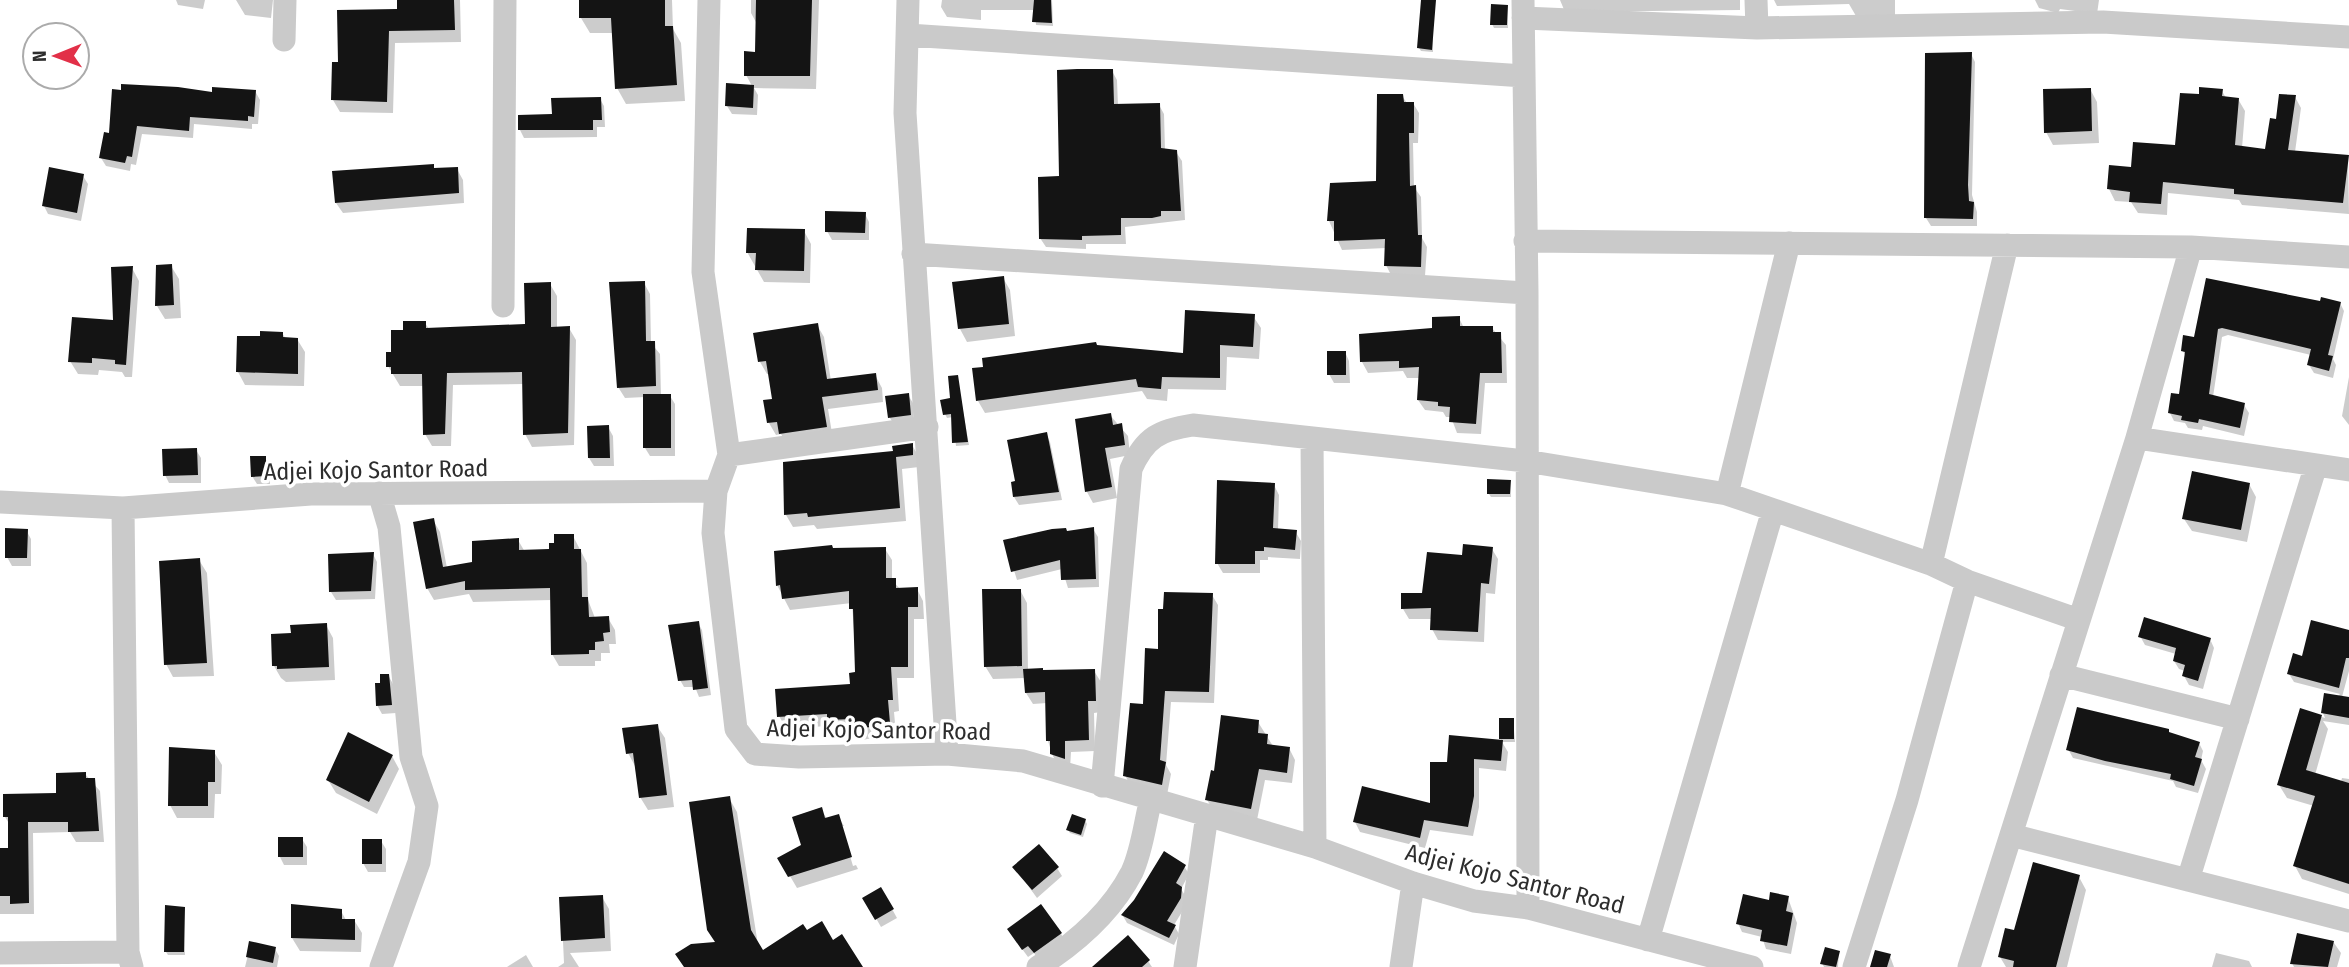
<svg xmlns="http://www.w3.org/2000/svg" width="2349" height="967" font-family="'Fira Sans Condensed',sans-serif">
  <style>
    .shadow { fill: #0003 }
    .building { fill: #141414 }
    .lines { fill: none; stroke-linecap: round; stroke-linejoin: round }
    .minor { stroke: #cacaca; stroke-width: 23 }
    .labels { text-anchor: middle; stroke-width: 7; stroke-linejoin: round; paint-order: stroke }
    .street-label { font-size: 24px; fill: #2d2d2d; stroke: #fff }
  </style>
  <rect width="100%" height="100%" fill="#fff"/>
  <path class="shadow" d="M176,0H205L203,9L178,5Z
    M236,0H273L271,18L245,15Z
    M398,0H460L461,42L395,43L393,113L340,112L333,100L340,64L399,11Z
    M581,0H672L673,29L681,43L685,101L626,104L617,88L614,33H590L581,18Z
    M751,0H819L816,89L754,88L758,95L757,115L732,114L727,106L752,86L746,75L757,53V24L751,13Z
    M942,0H1052L1053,26L1036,25L1035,10H981V20L947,17L941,7Z
    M1560,0H1740V10L1565,12Z
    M1774,0H1895V15L1856,16L1849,4L1777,6Z
    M2035,0H2099L2097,14L2060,9L2058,13L2039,8Z
    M1507,6L1508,28H1494L1492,24Z
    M1433,26V52L1421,51L1419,48Z
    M1971,54L1975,62L1972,195L1977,212V226H1931L1926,218Z
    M1112,71L1117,80L1118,106L1159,105L1164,114L1165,150L1176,152L1182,161L1185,220L1125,227L1126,244H1086V249L1046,247L1040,238L1060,178Z
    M2090,89L2097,102L2099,143L2053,145L2046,132Z
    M255,91L260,100L258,124H252V129L194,124L193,138L142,134L136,165L131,164L130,171L106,166L101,158L111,135L122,92L213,94Z
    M2222,91L2226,98L2238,99L2245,111L2242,148L2267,150L2277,121L2295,97L2301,108L2295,152L2348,157L2349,214L2242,205L2239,200L2168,193L2167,215L2138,213L2131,202L2115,201L2109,189L2133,169L2176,147L2200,96Z
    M1402,96L1407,103H1413L1419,113L1418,143H1413L1414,187L1421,197L1422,238L1427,247L1425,276L1391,275L1386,265V248L1342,250L1329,221L1378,183Z
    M600,99L604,106L605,127H597V137L524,138L520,130V116H554Z
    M433,166L435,170L457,169L463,180L464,203L343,213L336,203Z
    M83,176L88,184L81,221L48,214L44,206Z
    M865,214L869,222V240H832L827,231Z
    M804,231L811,244L810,283L764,282L747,252Z
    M171,266L179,279L181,318L165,319L157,306Z
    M132,268L139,281L132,377H125L122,372L99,370L98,375L78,374L70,361L115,322Z
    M1003,278L1010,290L1015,336L967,342L960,329Z
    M2208,280L2321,303H2340L2344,311L2333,359L2336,365L2333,378L2314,373L2309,365L2311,355L2228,335L2222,337L2213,397L2244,405L2249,413L2244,436L2203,426L2202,430L2188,428L2185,423L2174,421L2170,413L2181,396L2186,357L2183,351L2196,339Z
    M644,283L650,294L651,343L660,354L661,396H670L675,404V456H650L645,448V397L625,398L618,387Z
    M550,284L557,296V328H569L576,340L574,445L532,447L525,434L524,384L453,385L451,446H432L425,434L424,386H400L388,366L405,332L425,323L429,329L526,326Z
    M1253,316L1261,328L1259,359L1227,357L1226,390L1168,389L1167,401L1147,399L1142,391L985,413L978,401L1097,347L1185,354Z
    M1459,318L1464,328H1492L1506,345L1507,383H1485L1481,434L1457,433L1451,417H1446L1443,412L1425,410L1418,400L1420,378H1407L1403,371L1368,373L1362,362Z
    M817,325L824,337L831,381L875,375L882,388L883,402L828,409L833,439L788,446L781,434L776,435L769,423L774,400L770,374H767L760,362Z
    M282,333L286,339H297L305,352L304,386L245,385L238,372L262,338Z
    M1345,352L1349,361L1350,383H1334L1329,374Z
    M957,377L969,445L956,446L953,417L947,418L945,414Z
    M2349,377V425L2342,416Z
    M908,395L913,403L914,423L895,426L890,418L887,397Z
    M1110,415L1128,436L1130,455L1110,459L1117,498L1093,503L1087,492L1077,420Z
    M608,427L613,436L614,466H594L589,458Z
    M1046,434L1050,442L1062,500L1019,505L1014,497L1018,482Z
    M912,445L919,457V467L902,469L906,521L817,529L814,525L793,527L786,515L785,464L895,453Z
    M196,450L201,458V483H169L165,475Z
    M265,458L269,466L270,484H257L252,476Z
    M1510,481L1511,497H1491L1489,494Z
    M2249,484L2256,497L2247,542L2192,531L2184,519Z
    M1274,485L1279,495L1278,530L1295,531L1301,541L1300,559L1268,557V560H1260V573H1223L1217,563Z
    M433,520L440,532L447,568L474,563L518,540L525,552L551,551L573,536L587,563L588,600L595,618H608L615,630L616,644H609L610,653H601V661H595V666H559L552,654V600L473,602L469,594L434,600L427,588Z
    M1093,529L1098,537L1099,587L1068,588L1062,569L1017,580L1005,542Z
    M26,530L31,539V566H12L7,557Z
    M885,549L892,560V580L900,589H917L923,601L924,619H914V678H897L899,711L894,712L896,734L862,740L857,731L836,732L832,726L786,728L779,716L852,686L857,674L852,603L790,610L777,585L833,550Z
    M1492,549L1498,559L1495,594L1486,593L1484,642L1438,640L1432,629L1433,619H1409L1403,609L1402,595H1424L1464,557Z
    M373,554L377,562L375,599L336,600L331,592Z
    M199,560L207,573L214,676L173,677L166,664Z
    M1020,590L1027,603L1028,671H1094L1101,682V712L1094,713L1095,751L1071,752L1070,769L1058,766L1052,754L1048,741L1047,703L1033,704L1026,693V678L993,679L985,666Z
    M1212,595L1218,605L1214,703L1171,702L1166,765L1171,774L1167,795L1131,787L1125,775L1144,706Z
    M698,623L702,630L711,695L699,697L695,687H684L680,680Z
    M326,625L333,638L335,680L286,682L281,678L274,666Z
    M2349,632V671L2342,697L2349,699V725L2323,721L2328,729L2315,775L2341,782L2342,778L2349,779V894L2302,879L2295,866L2314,806L2287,798L2279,785L2301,711L2325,718L2323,713L2340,694L2294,682L2289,674L2304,658Z
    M2140,636L2210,639L2214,648L2203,689L2189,685L2184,676L2185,671L2179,669L2174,661L2176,654L2145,645Z
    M388,675L393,684L396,713L382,714L377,705L382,685Z
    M1513,719L1515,742H1502L1508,752L1506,771L1479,768V807L1473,836L1430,830L1425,848L1360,832L1355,822L1432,805L1448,764L1502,742L1501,739Z
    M1258,722L1273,746L1289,748L1295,760L1292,783L1265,780L1257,820L1214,811L1207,800L1216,773Z
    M657,726L665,738L674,807L648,810L640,797L635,766L628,753Z
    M2170,734L2199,743L2203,751L2201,760L2206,769L2198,793L2176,787L2173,781L2073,758L2068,749Z
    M214,752L222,765L221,794H215L214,818H177L170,805Z
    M392,756L399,769L377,814L336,793L328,780Z
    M85,774L100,791L104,842H76L70,832L33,833L34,914H0V849H10V825L5,817L58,795Z
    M729,798L737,812L758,945L763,952L833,942L860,967H685L717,944Z
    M821,809L827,819L838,816L844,826H841L853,866L856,865L858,869L797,888L780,859L803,846Z
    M1085,820L1087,824L1083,837L1070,833L1068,830Z
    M302,839L307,847V865H284L280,857Z
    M381,841L386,849V872H368L363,863Z
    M1184,866L1189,874L1181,889L1186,897L1185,907L1174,925L1179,934L1174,945L1127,923L1123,916Z
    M1015,868H1057L1062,876L1037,898Z
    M2079,877L2086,890L2067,967H2006L2000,957L2016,932Z
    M881,889L897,918L881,927L865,899Z
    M602,897L609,909L611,951L570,953L579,967H558L564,963L561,899Z
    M1788,898L1797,923L1791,954L1766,949L1762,937L1742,932L1738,923L1770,902Z
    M184,909L185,955H168L166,952Z
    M341,911L346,920H354L362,933L361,952L300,951L292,938Z
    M1061,934L1066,942L1039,960L1034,953L1028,957L1014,938Z
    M2298,935L2334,943L2341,953L2337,967H2294L2292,963Z
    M251,943L275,949L279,956L277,967H245Z
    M1839,952L1838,967H1824L1822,963Z
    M2216,953L2249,961L2252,967H2212Z
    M526,955L533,967H507Z
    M1890,956L1894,967H1872Z
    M1148,961L1152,967H1106Z"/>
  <path class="building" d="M397,0H454L455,30L389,31L387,102L331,100L332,62H338L337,10L397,9Z
    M579,0H665V26H673L677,85L615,89L611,18H579Z
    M756,0H812L810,76H744V51L755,52Z
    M1034,0H1051L1052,23L1032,22Z
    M1421,0H1436L1432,50L1417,48Z
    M1491,4L1508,5L1507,25H1490Z
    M1972,52L1968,185L1969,201L1974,202L1973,219L1924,218L1925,53Z
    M1077,69H1113L1114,104L1160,103L1161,148L1177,150L1181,211H1161V216L1152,218H1121V235L1082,236V240L1039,239L1038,177L1059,176L1057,70Z
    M726,83L754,85L753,108L725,106Z
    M121,84L178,87L212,92V87L256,90L254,117L248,116V121L190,117L189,131L137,126L132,157L127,156L125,163L99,158L104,132L109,133L112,89L121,90Z
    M2199,87L2223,89L2222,96L2239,98L2235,145L2265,149L2270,118L2276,119L2279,94L2296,95L2288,150L2349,155L2343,203L2234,194V189L2163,182L2161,204L2129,202L2130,192L2107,189L2109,165L2131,167L2133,142L2175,145L2180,93L2199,94Z
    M2091,88L2092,131L2044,133L2043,89Z
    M1377,94H1403L1404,102H1414V133H1409L1410,186L1416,185L1418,235H1422L1421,267L1384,266L1385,239L1334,241V221H1327L1330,183L1376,181Z
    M601,97L602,120H593V130H518V115L552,114L551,98Z
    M434,164V168L458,167L459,193L335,203L332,171Z
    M49,167L84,174L77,213L42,206Z
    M825,211L866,212L865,233L825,232Z
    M747,228L805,229L804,271L755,270L756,253H746Z
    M172,264L174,305L155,306L156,265Z
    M133,266L126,365L115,364V360L92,358V363L68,362L72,317L113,320L111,267Z
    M1004,276L1009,324L958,329L952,282Z
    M2206,278L2320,301L2321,297L2341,302L2328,355L2333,356L2329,371L2307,365L2311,349L2222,328L2218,329L2209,394L2245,403L2240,428L2199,419L2198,423L2181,420L2182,416L2168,413L2171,393L2179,394L2185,352L2181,351L2183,335L2194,337Z
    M645,281L646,341H655L656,386L617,388L609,282Z
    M551,282V327L570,326L568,433L523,435L522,372L447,373L445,434L423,435L422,374H391V367H386V352H391V330H403V321H426V328L525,324L524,283Z
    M1185,310L1255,314L1253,347L1220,345V378L1162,377L1161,389L1138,387L1136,379L976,401L972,368L983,367L982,358L1096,342L1097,345L1183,353Z
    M1460,316V326H1493V332H1501L1502,373H1480L1476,424L1449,422L1450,407L1438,406V402L1417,400L1419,367L1399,368V361L1360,362L1359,334L1432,328V317Z
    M818,323L827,379L876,373L878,390L822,397L827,427L779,434L777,422L767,423L763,400L772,399L766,361L758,362L753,333Z
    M260,331L283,332V337L298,338V374L236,372L237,336H260Z
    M1327,351H1346V375H1327Z
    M958,375L968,442L952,443L951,414L943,415L940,400L950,398L948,376Z
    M909,393L911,415L888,418L885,396Z
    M643,394H671V448H643Z
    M1111,413L1113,425L1122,423L1125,445L1105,448L1112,487L1085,492L1075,419Z
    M609,425L610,458H588L587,426Z
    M1047,432L1059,492L1013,497L1011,482L1015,481L1007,440Z
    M913,443V455L896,457L900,508L808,517L807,513L784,515L783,462L893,451L892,446Z
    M197,448L198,475L163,476L162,449Z
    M250,456H266V476L251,477Z
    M2192,471L2250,483L2241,530L2182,519Z
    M1487,479L1511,480L1510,494H1487Z
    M1217,480L1275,483L1273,528L1297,530L1295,550L1264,547V551H1255V564H1215Z
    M434,518L443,567L472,562V541L519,538V550L549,549V543H554V534H574V549H581L582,597H588L589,617L609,616L610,632L603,633L604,641L595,642V650H589V654L551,655L550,588L465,590V581L426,589L413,522Z
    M1094,527L1096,579L1061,580L1060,560L1011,572L1003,540L1052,529L1066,528L1067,531Z
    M5,528L28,529L27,558H5Z
    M1463,544L1493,547L1489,584L1481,583L1478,632L1430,630L1431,608L1401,609V593H1422L1427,552L1462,555Z
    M832,545L833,548L886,547V578H896V588L918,587V607H908V667H891L893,700H888L890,723L875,724V727L854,728L853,719L827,720V714L777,717L775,689L850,684L849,673L855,672L853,609H849V591L782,599L780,585L776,586L774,551Z
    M374,552L371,591L329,592L328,554Z
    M200,558L207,663L164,665L159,561Z
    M982,589H1021L1022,666L984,667Z
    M1164,592L1213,593L1209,692L1165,691L1160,760L1166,762L1162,785L1123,776L1130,703L1143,704L1145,648L1158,649V609H1163Z
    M2144,617L2211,638L2198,681L2182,676L2185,665L2173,661L2176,648L2138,637Z
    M2311,620L2349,630V658H2346L2339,688L2287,674L2293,653L2302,656Z
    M699,621L708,688L693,690L692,680L678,681L668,625Z
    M327,623L329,667L277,669V666H272L271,634L291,633L290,625Z
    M1043,668V670L1095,669L1096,701H1088L1089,740L1065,741V759L1050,754V741H1046L1045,692L1025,693L1023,669Z
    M380,674H389L392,705L376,706L375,683H380Z
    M2324,693L2349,697V718L2321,713Z
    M2077,707L2169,729V732L2200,742L2195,757L2202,759L2194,786L2170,779L2171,774L2105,761L2066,750Z
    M2300,708L2322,715L2306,770L2349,783V884L2293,866L2315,796L2277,785Z
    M1221,715L1259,720L1258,733L1268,734L1267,744L1290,747L1287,773L1259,769L1251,809L1205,800L1211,770L1214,771Z
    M1499,718H1514V739H1499Z
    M658,724L667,795L639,798L633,753L626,754L622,728Z
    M348,732L393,755L369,802L326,780Z
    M1449,735L1503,740L1501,761L1474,759V796L1468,827L1424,820L1420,838L1353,822L1362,786L1430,803V762H1447Z
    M169,747L215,750V782H208V806H168Z
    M86,772V778H95L99,831L68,832V822H28L29,903L10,904V896H0V848H8V817H3V794L56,793V773Z
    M730,796L751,930L763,950L803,924L807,930L822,921L833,940L842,934L863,967H684L675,954L691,944L715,942L707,930L689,802Z
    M822,807L825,818L839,814L852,857L788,877L777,858L801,845L792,817Z
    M1072,814L1086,819L1081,835L1066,830Z
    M278,837H303V857H278Z
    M362,839H382V864H362Z
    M1039,844L1059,867L1032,890L1012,867Z
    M1164,851L1186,865L1176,883L1182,887L1181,898L1167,921L1176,925L1169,938L1121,915L1134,900Z
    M2033,862L2080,875L2056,967H2013L2014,961L1998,957L2005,928L2014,930Z
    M881,887L894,909L875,920L862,898Z
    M1770,892L1789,896L1786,911L1793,913L1787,946L1760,941L1762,930L1736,924L1743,894L1769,900Z
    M603,895L605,938L561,941L559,897Z
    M291,904L342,909V919H355V940L291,938Z
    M1041,904L1062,933L1034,953L1028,946L1022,950L1007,929Z
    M165,905L185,907L184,952H164Z
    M2297,933L2334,941L2328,967L2290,964Z
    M1128,935L1150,960L1142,967H1092Z
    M249,941L276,947L273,963L246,957Z
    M1825,947L1840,951L1836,967L1820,964Z
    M1875,950L1891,954L1887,967H1870Z"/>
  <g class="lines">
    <path class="minor" d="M709,0L703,272L729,455L716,491L713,533L736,729L755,754L799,757L947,754L1023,761L1315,847L1413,883L1474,901L1528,908L1752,967
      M908,0L905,113L947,754
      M1523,0L1527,293L1528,908
      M1756,0L1757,28
      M1523,18L1757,28L2103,22L2349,37
      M908,35L1524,76
      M284,40L285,0
      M1525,241L2191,247
      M913,254L1527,293
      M2349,257L2191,247L2137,438L2349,470
      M503,306L505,0
      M1312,438L1315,847
      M729,455L927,427
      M379,493L389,527L411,757L427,806L419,862L381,967
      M1727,494L1789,243
      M0,502L123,508L311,494L716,491
      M123,508L128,952L132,967
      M1931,564L2007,245
      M2061,675L2238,719
      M1102,786L1131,469C1145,437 1160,430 1193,425L1526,461L1727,494L1931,564L1967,581L2079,620
      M2011,835L2349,921
      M2188,880L2316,465
      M1648,940L1773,510
      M0,953L128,952
      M1038,967C1076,943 1111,913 1132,872C1142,851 1145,822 1151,799
      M1185,967L1207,815
      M1401,967L1413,883
      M1854,967L1907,800L1967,581
      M1969,967L2137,438"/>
  </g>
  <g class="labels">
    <g class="street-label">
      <text transform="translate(376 470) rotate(-1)" y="8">Adjei Kojo Santor Road</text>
      <text transform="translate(879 730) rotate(1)" y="8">Adjei Kojo Santor Road</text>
      <text transform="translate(1515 879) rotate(14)" y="8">Adjei Kojo Santor Road</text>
    </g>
  </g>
  <g transform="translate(56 56) rotate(269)"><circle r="33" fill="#ffffff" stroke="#ababab" stroke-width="2"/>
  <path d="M0-5L12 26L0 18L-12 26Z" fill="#e23048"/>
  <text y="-10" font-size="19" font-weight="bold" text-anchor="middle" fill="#2d2d2d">N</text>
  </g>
</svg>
